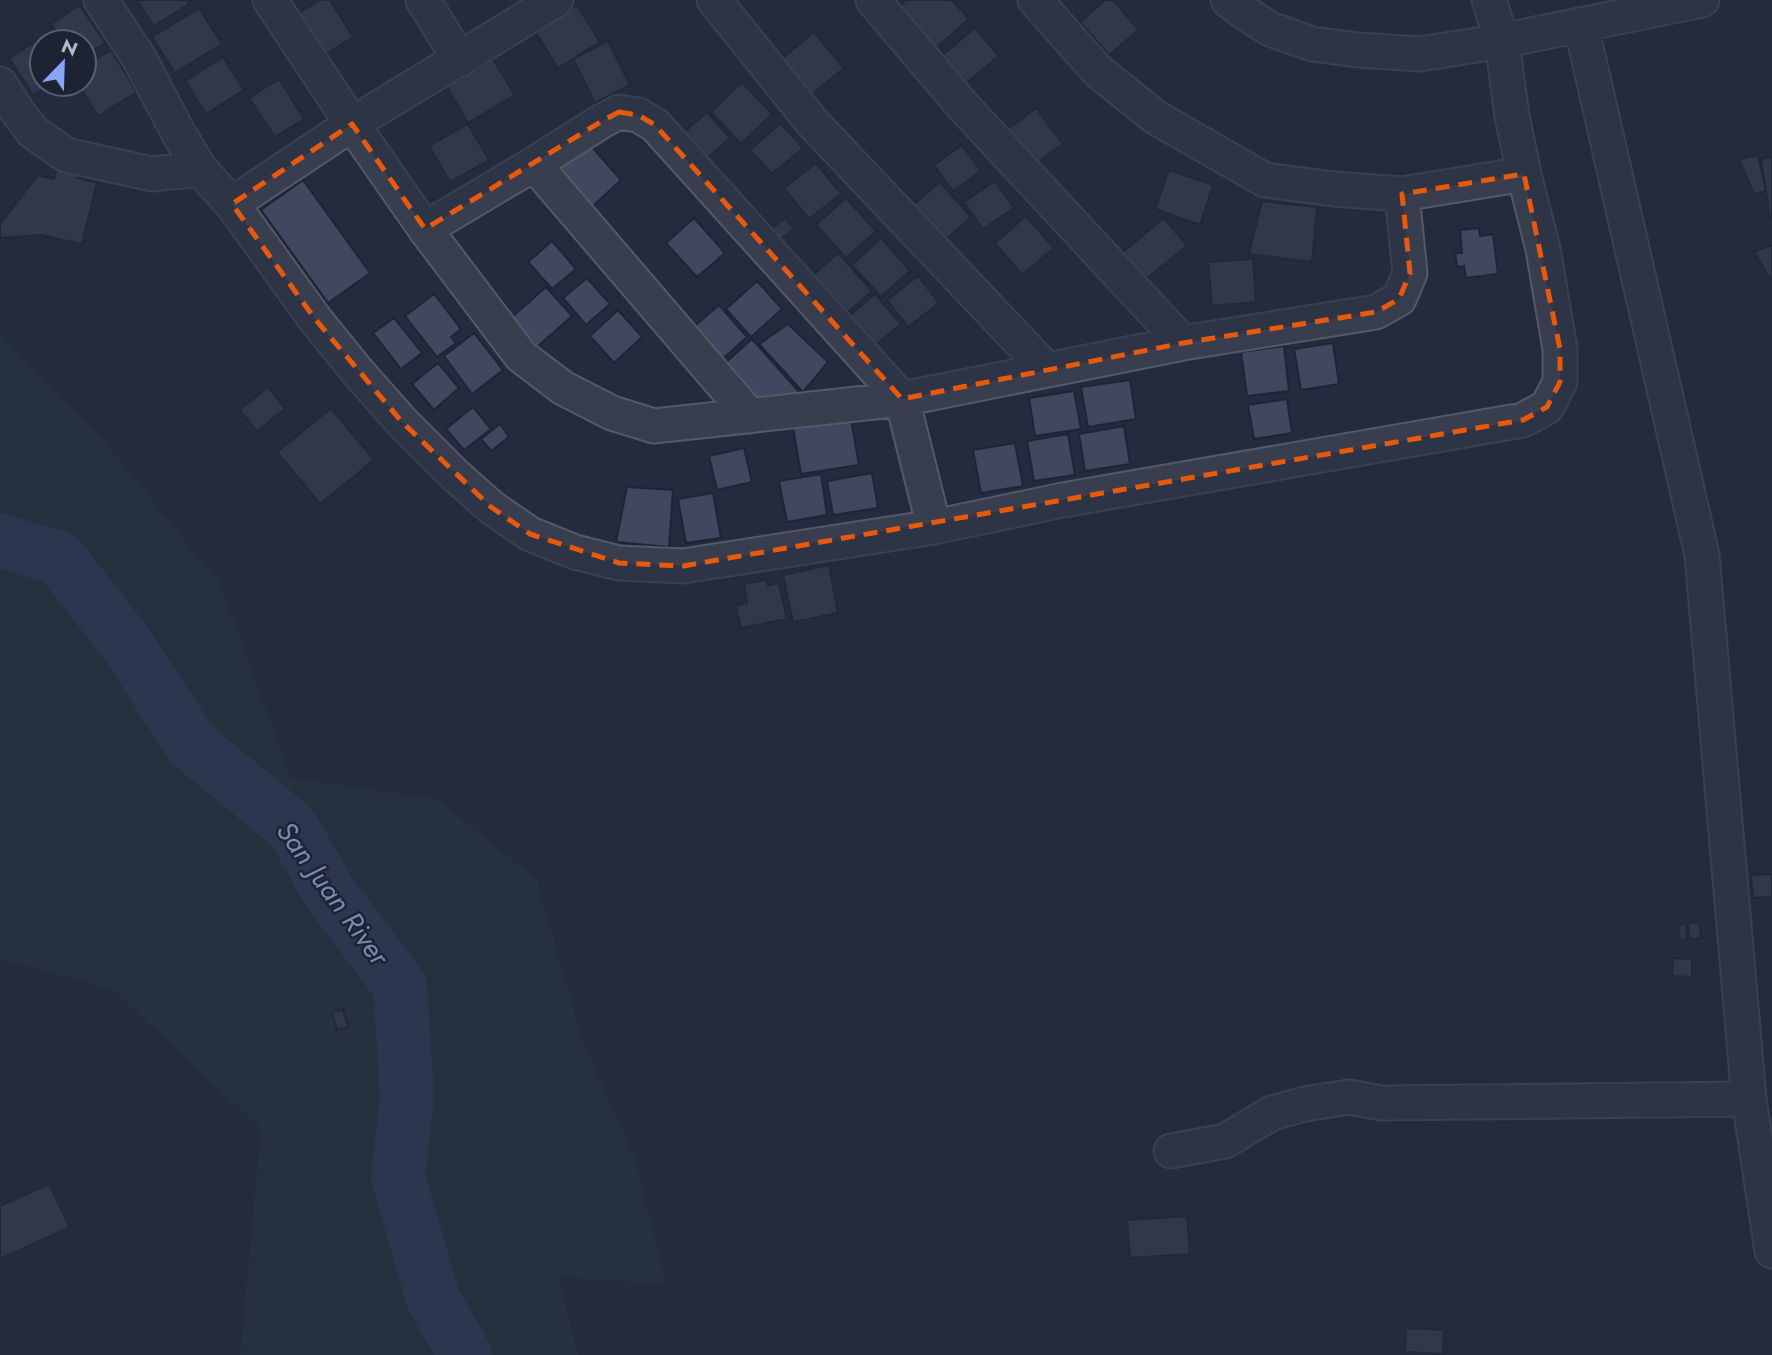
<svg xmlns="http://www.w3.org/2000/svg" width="1772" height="1355" font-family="Jost,sans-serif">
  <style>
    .green { fill: #26383f }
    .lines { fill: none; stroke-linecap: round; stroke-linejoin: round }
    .river { stroke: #374365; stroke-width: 54 }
    .building { fill: #40475e; stroke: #1f2535; stroke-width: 2 }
    .street-casing { stroke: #535969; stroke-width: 37 }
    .street { stroke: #383e4e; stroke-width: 33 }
    .marked { fill: none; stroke: #e8590c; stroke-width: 5; stroke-dasharray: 14 9; stroke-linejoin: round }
    .labels { text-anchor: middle; stroke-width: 5; stroke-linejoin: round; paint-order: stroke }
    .water-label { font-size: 28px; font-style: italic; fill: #7b8ab2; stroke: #1d2333 }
  </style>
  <rect width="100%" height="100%" fill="#242b3e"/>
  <path class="green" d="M0,332L28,367L103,440L220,583L291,778L437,799L537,880L582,1039L636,1161L667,1284L559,1277L578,1355H240L261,1128L112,989L0,959Z"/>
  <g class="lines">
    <path class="river" d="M0,541L59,558L126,643L192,745L292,827L329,892L400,986L407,1097L398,1177L433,1299L465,1355"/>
  </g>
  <path class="building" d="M137,0H187L189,4L154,26Z
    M320,0H330L353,37L318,59L291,18Z
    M906,0H952L969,19L926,57L889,15Z
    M1105,0H1113L1139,30L1109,55L1080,22Z
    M80,5L105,43L84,56V42H63L51,24Z
    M577,5L600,42L558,68L535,31Z
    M199,8L222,44L175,73L152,37Z
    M975,28L999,56L957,91L933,63Z
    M52,32L58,42H42V84H51L33,95L9,58Z
    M814,32L844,68L803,102L773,66Z
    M608,41L630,85L595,103L573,59Z
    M111,50L137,92L98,116L78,84H84V66Z
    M223,57L244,90L206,114L185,81Z
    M493,59L515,95L468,123L447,87Z
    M279,79L304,119L275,137L249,98Z
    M742,82L772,114L741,144L711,112Z
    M1036,108L1063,144L1033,166L1006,130Z
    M707,112L730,138L701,164L678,138Z
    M781,123L803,148L772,174L750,150Z
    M468,124L489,160L450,182L429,146Z
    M584,138L621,180L583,215L545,173Z
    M962,145L981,171L953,191L934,165Z
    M1758,155L1766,191L1754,194L1739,159Z
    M1772,157V218H1770L1761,159Z
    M816,163L841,194L809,219L784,188Z
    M57,169L79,174L78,178L97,183L82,244L41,235L0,238V224L38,175L54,179Z
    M1169,170L1213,185L1200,225L1155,209Z
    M303,180L370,273L328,303L261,210Z
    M995,181L1014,208L983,229L964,202Z
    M940,182L971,217L939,246L907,210Z
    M846,198L876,231L846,258L816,225Z
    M1262,201L1317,207L1312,262L1249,254Z
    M1026,216L1054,248L1022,275L995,243Z
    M694,218L725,253L697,277L666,243Z
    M785,218L794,229L773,245L764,234Z
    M1164,218L1187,246L1141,283L1118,256Z
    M1479,228L1480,236L1493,234L1498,274L1466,278L1464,266L1457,267L1455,253H1462L1460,230Z
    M881,238L910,271L881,297L852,265Z
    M552,241L576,269L552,289L528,262Z
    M1772,245V282L1754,252Z
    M838,253L872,291L835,324L801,286Z
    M1253,259L1256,302L1212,306L1208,262Z
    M918,276L939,303L908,327L887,300Z
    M587,278L610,304L586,325L563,298Z
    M757,281L782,309L751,337L726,309Z
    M546,287L572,316L537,347L511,318Z
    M434,294L461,329L451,337L456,343L437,357L405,316Z
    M875,294L901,324L872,348L847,318Z
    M719,305L747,337L717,364L688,332Z
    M618,310L642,337L614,363L590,336Z
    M394,318L422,353L401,369L373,333Z
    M788,324L828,362L803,392L759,344Z
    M474,333L503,370L472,394L444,356Z
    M752,339L801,394L749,408L715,372Z
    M1333,343L1339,384L1301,390L1294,349Z
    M1284,346L1289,391L1247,396L1241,352Z
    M438,363L459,388L434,410L412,384Z
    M1130,380L1136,419L1088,427L1081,387Z
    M268,387L285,409L257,431L239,410Z
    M1074,391L1081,429L1035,436L1029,398Z
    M1287,399L1292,433L1254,439L1248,405Z
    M473,407L491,429L464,450L446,429Z
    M331,408L374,460L320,504L277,452Z
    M851,419L859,465L801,474L793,428Z
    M500,424L509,437L491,451L481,439Z
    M1124,426L1130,464L1085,471L1079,434Z
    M1068,434L1075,475L1034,481L1027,441Z
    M1015,443L1023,486L981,493L973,450Z
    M744,448L752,482L717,490L709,456Z
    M872,473L878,508L833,515L827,481Z
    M821,474L827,515L787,522L779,481Z
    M627,487L673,490L669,547L616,542Z
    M713,493L721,538L686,543L678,499Z
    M829,565L838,613L793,622L783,575Z
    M766,580L768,585L779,583L787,619L741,628L736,606L747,603L744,584Z
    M1772,874V897L1753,898L1751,875Z
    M1699,922L1701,938L1690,939L1688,924Z
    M1686,924L1687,939L1680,940L1678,925Z
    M1673,958L1692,959V977L1672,976Z
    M343,1010L348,1027L337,1030L332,1012Z
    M49,1184L70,1227L0,1259V1206Z
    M1187,1216L1190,1254L1130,1258L1127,1220Z
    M1406,1328L1444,1330L1443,1354L1405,1352Z"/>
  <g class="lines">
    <defs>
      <path id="street" d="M101,0L139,58L179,134L200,169L232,204L315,319L357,371L402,422L454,474L491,507L530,534L575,552L619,563L683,566L934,527L1063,500L1523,420L1547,407L1560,382V349L1543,249L1524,174L1512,116L1502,41L1489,0
        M270,0L352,124L425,229L521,356L563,388L612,413L654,426L902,399L1183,343L1376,312L1399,299L1410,273L1402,194L1333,189L1265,180L1155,117L1098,71L1035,0
        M423,0L460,60
        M714,0L812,122L1047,370
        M873,0L962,105L1183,343
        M1228,0L1242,11L1270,29L1312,44L1358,50L1420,54L1502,41L1702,0
        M1581,25L1702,555L1749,1099L1772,1251
        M0,84L17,111L33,132L66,155L152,174L200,169
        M534,164L750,416
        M1402,194L1524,174
        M232,204L352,124L556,0
        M425,229L534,164L602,121L619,112L638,115L655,125L902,399L934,527
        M1171,1151L1225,1141L1272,1113L1305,1104L1349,1097L1382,1103L1749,1099"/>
    </defs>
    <use href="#street" class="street-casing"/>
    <use href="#street" class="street"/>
  </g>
  <path d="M0 0H1772V1355H0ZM619,112L638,115L655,125L902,399L1183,343L1376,312L1399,299L1410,273L1402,194L1524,174L1560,349V382L1547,407L1523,420L683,566L619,563L530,534L491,507L402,422L315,319L232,204L352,124L425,229L602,121Z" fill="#242b3e" fill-opacity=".55" fill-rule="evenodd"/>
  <path class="marked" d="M619,112L638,115L655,125L902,399L1183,343L1376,312L1399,299L1410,273L1402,194L1524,174L1560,349V382L1547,407L1523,420L683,566L619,563L530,534L491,507L402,422L315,319L232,204L352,124L425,229L602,121Z"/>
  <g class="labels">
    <g class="water-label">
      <text transform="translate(333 893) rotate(54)" y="10">San Juan River</text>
    </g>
  </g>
  <g transform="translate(63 63) rotate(23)"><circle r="33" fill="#1d2333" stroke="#595f6f" stroke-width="2"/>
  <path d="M0-5L12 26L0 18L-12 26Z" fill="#88a4f9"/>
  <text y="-10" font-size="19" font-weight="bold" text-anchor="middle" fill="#b4b9c9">N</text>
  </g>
</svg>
